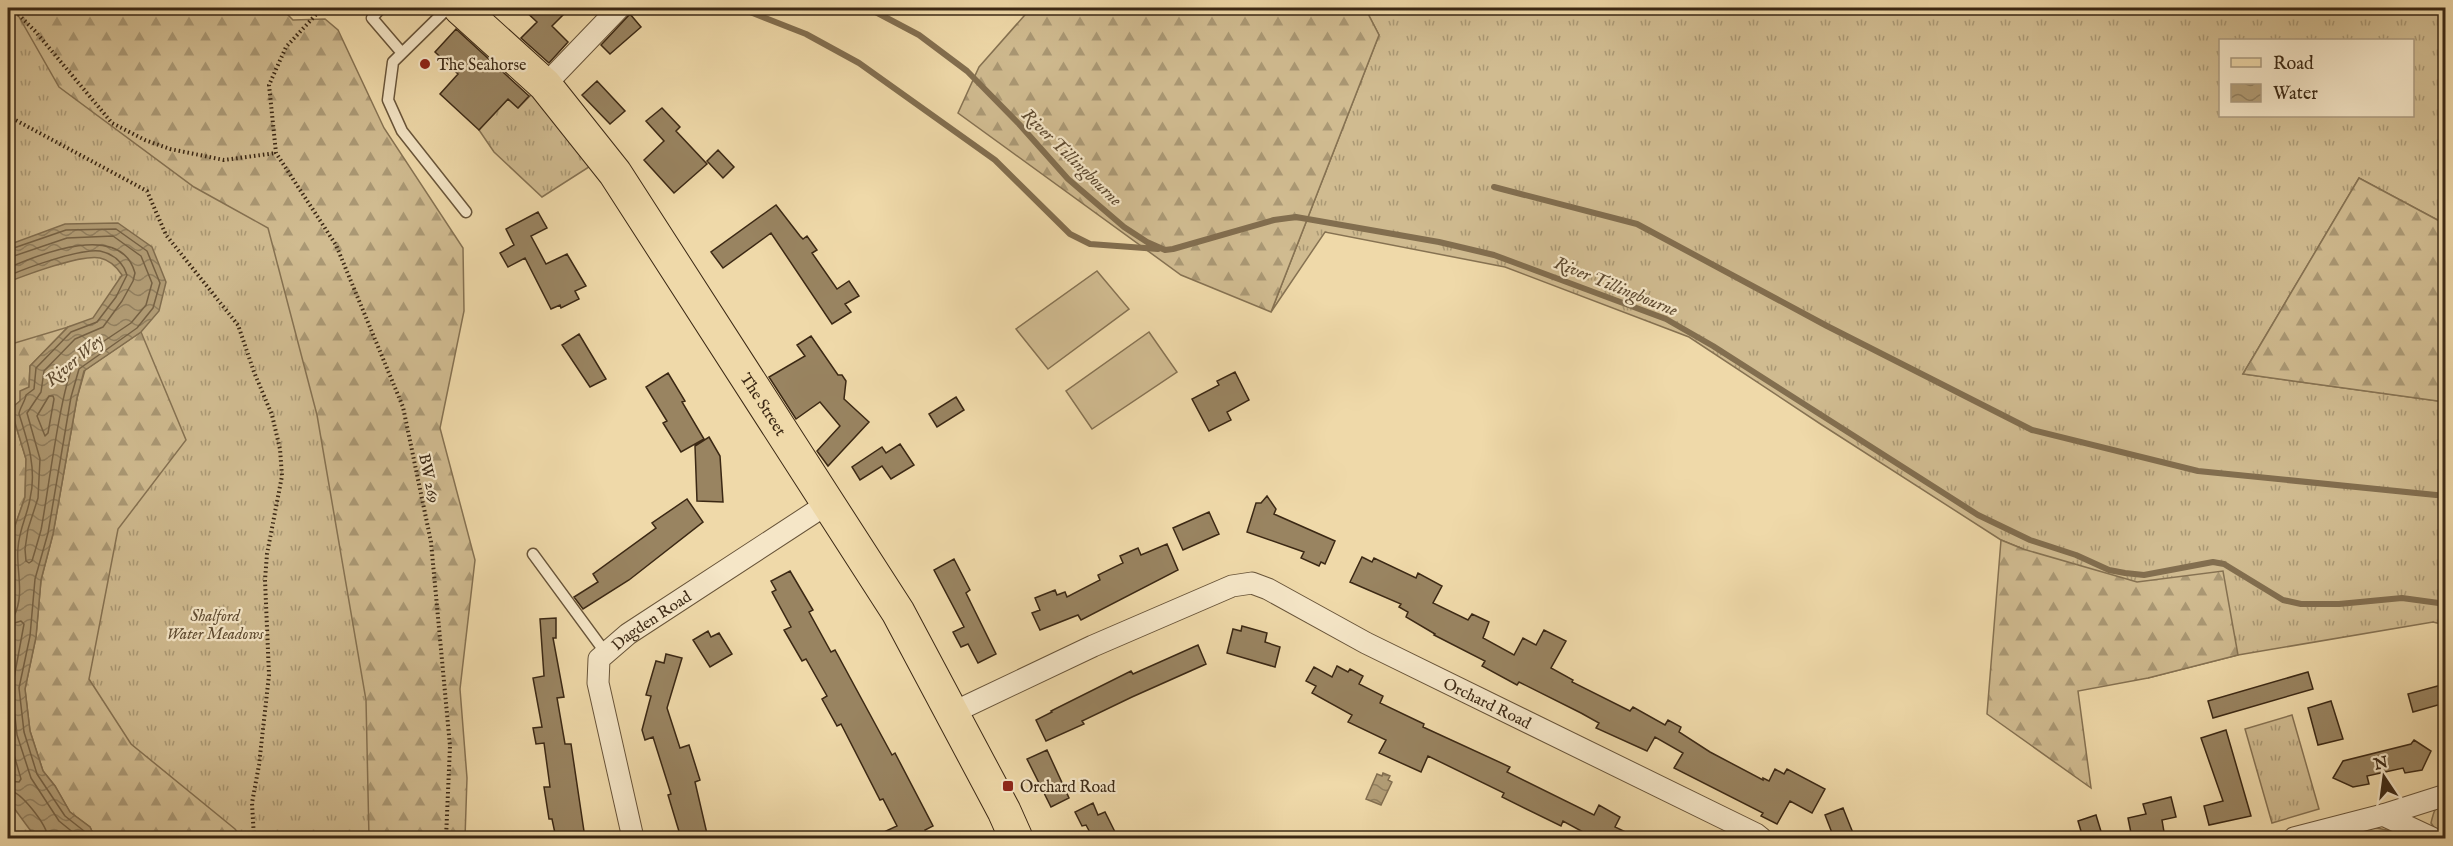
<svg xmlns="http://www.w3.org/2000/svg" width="2453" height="846" font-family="'IM FELL English',serif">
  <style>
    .grass { fill: url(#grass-tufts); stroke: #867252; stroke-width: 1.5; fill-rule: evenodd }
    .forest { fill: url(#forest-firs); stroke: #867252; stroke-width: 1.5 }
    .garden { fill: #d0bb90; stroke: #867252; stroke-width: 1.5 }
    .water { fill: url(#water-waves); stroke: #826e4f; stroke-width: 1.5 }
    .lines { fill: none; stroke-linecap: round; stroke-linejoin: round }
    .shore { stroke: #766245; stroke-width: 1.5 }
    .stream { stroke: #826e4f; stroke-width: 6 }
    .building { fill: #998461; stroke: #3b2814; stroke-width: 1.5 }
    .lane-casing { stroke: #685439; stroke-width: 13 }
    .street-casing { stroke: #685439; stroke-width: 23 }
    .primary-casing { stroke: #3b2814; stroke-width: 35 }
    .path { stroke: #3b2814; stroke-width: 4; stroke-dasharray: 1.5 3; stroke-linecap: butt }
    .lane { stroke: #f5e6c7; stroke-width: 10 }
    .street { stroke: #f5e6c7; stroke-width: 21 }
    .primary { stroke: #efd9a9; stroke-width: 33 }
    .poi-dot { fill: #8f2418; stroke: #f5e6c7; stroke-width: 2 }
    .labels { text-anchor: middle; stroke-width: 4.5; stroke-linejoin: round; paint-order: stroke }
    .poi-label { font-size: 16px; fill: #3b2814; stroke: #f5e6c7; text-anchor: start }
    .street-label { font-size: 16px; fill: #3b2814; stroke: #f5e6c7 }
    .park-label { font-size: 16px; font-style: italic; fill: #604d33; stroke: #f5e6c7 }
    .water-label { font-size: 18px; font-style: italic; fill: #5f4b31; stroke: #f5e6c7 }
  </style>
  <defs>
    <pattern id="grass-tufts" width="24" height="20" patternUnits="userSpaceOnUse" patternTransform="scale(1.5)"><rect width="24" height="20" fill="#d0bb90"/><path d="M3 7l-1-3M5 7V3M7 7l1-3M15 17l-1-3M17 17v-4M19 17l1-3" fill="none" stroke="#aa9874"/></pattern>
    <pattern id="forest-firs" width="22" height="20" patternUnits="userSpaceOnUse" patternTransform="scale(1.5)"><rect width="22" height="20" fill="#d0bb90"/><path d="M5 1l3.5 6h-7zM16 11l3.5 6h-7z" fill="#aa9874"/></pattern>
    <pattern id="water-waves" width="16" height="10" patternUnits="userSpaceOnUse" patternTransform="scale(1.5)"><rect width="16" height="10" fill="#b29d76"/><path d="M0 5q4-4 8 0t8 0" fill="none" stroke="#928060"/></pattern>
  </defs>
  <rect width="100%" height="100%" fill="#efd9a9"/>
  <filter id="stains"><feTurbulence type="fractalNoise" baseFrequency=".00333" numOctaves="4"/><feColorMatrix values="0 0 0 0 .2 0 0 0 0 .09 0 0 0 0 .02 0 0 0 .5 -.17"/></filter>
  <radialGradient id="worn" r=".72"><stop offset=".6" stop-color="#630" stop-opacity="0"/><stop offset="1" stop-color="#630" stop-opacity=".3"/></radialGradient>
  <path class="grass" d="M8,8H124L263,148L433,838H8Z
    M1365,8H2445V224L2359,178L2243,374L2445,402V625L2433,622L2238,655L2148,678L2023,549L2001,540L1822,425L1689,337L1505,267L1325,232L1271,312L1379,35ZM2220,40H2412V116H2220Z
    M532,94L592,165L542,197L494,152L479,130L508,99L518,108Z
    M2292,715L2319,809L2272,823L2245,729Z
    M2445,799V824L2441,833H2438L2431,823C2434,810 2435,807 2445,799Z
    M2372,827L2391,831L2395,838H2333Z"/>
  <path class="forest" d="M14,8H281L293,20L325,19L338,30L384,128L463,248L464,311L440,428L475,560L460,689L467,778L465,838H369L366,700L317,415L268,228L194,187L59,87Z
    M1031,8H1365L1379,35L1271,312L1181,275L958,113L979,67Z
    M2359,178L2445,224V402L2243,374Z
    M68,327L30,366L29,387L12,413L26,459L25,497L15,526L11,549L14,571L12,606L8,620V345Z
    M141,332L186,440L118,529L89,679L131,744L235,829L242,838H95L90,827L70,812L55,786L43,771L30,731L25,689L36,637L41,580L53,534L77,398L85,370Z
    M2001,540L2023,549L2137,582L2223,571L2238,655L2148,678L2078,691L2091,788L1987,714Z"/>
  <path class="garden" d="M1097,271L1129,309L1048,369L1016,329Z
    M1149,332L1177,372L1092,429L1066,391Z"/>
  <path class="water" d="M118,223L152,247L166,282L159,311L141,332L84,371L77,398L53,534L41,580L36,637L25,689L30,731L43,771L55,786L70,812L90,827L95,838H36L8,800V620L12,606L14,571L11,549L15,526L25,497L26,459L12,413L15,405L20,401V391L29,387L30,366L68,327L93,318L122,275C116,266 110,260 100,258C82,254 26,275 8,282V245L65,224Z
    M1383,773L1390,776L1388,780L1392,782L1381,805L1366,799L1377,774L1382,776Z"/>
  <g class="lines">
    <path class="shore" d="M8,250L66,230L116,229L147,251L160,283L153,308L137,328L79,369L71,397L48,533L35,579L30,636L19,688L24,732L37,774L65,816L84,831L88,838
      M8,258L67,238L113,236L141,256L152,283L146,305L131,323L77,359C62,374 47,501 41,530C38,541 35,551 32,561L29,563L26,561L25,549L28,529L38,498L40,459L27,413L41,392L44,371L75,339L103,327L122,301L133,281L135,273C121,221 40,254 8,268
      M8,276C26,268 81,248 100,251C113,254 123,262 127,275L116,297L97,322L71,332L36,368L34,389L26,395C25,402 20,407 19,414C28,442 37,469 30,499C27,516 19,530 18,548C16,570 25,595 14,616L8,618
      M49,396H53L54,399L48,433L45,436L37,416Z
      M8,625L21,621L24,624L12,689L17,735L31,778L59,821L80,838
      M8,734L21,779L19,782L8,781
      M8,790C21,791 47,825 48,838"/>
    <path class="stream" d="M740,8L806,34L859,63L995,160L1070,234L1090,244L1158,249
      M868,8L919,35L967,71L1019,124L1068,179L1124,227L1147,242L1165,250L1173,249L1274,220L1296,217L1439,242L1494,255L1666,319L1713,346L1978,515L2030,540L2076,555L2109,570L2125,573L2144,575L2213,562L2224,564L2283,600L2301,604H2339L2402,598L2446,604
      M1494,187L1637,224L1827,326L2032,430L2198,471L2446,496"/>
  </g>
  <path class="building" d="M522,8H570L552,26L568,42L549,63L521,38L537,22Z
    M630,14L641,27L610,54L601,45Z
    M456,29L529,96L518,108L508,99L479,130L440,94L458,74L435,52Z
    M597,81L625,111L610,124L582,95Z
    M662,108L680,127L676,131L707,164L674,193L644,160L664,141L646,121Z
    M718,150L734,167L723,178L707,161Z
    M776,205L800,236L803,239L807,236L817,250L812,253L837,289L849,281L859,296L845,304L851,312L832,324L771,233L723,268L711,252Z
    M538,212L547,228L531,236L546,264L567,254L586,286L575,291L579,299L561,308L560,305L551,309L525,258L508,267L500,253L514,245L506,229Z
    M579,334L606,379L590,387L562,345Z
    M811,336L838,375H842L846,381L844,399L869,422L828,466L817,451L840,426L820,402L796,419L769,377L805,356L797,345Z
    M1235,372L1249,400L1227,412L1231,420L1209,431L1192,399L1219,385L1217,381Z
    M668,373L685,401L682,402L704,439L681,452L663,423L667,421L646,387Z
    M956,397L964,410L937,427L929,414Z
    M709,437L720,456L723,502L697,501L695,446Z
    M900,444L914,465L891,479L882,466L860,480L852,467L882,447L886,453Z
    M1267,496L1276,509L1274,514L1335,541L1325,564L1321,562L1319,566L1301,558L1304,552L1247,532L1256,503H1261Z
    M687,499L703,522L629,580L583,609L574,597L598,582L593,574L656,528L652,523Z
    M1209,512L1219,534L1183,550L1173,528Z
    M1167,544L1178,570L1081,620L1078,615L1040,630L1032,613L1040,610L1035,598L1055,590L1057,595L1065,592L1067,597L1100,580L1098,575L1123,563L1120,556L1138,548L1141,555Z
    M1362,557L1372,562L1374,558L1416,578L1418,573L1442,586L1433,603L1468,620L1472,614L1489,622L1483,638L1514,655L1523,638L1536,645L1544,630L1566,641L1551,668L1573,680L1572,682L1630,711L1633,707L1665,725L1668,720L1681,727L1679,732L1710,752L1763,780V778L1769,781L1775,769L1784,774L1787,769L1825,789L1812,813L1790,801L1777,824L1761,816L1763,813L1674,768L1683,753L1655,737L1647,751L1596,728L1599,723L1581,713L1519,682L1517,685L1482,666L1485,661L1434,635L1435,634L1406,617L1408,612L1399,607L1401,604L1350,582Z
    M954,559L970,590L966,593L996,654L978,663L968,644L961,647L953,632L964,627L934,570Z
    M790,571L813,610L809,612L831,652L835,650L892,755L895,753L933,826L925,830L929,838H871L897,826L883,799L880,800L841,724L837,726L822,699L827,696L806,659L802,661L784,630L791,627L772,592L776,590L771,581Z
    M556,618V638H553L564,697L557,698L565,744H571L585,838H556L552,819H549L544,787H550L544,743L536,744L533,728L542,727L533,678L544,676L540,619Z
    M1242,626L1267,633L1265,642L1280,647L1275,667L1227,653L1233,629L1241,631Z
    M708,631L711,637L719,633L732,654L710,667L693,640Z
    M1198,645L1206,664L1132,697L1082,721L1084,724L1046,741L1036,720L1052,712L1051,711L1131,671L1133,674Z
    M666,654L682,658L667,708L680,748L689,745L700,780L695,782L708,838H681L668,795L671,794L653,737L645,740L642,730L651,696L646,695L656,661L664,663Z
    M1337,666L1348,672L1350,669L1363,676L1359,684L1383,696L1380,703L1424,724L1423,727L1510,767L1507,772L1594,815L1599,805L1620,817L1615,827L1638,838H1594L1563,821L1561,826L1502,797L1504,793L1428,756L1421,772L1379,753L1386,740L1348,722L1352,715L1312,693L1316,686L1306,681L1314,667L1332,677Z
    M2308,672L2313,689L2213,718L2208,701Z
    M2445,684V703L2413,712L2408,694Z
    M2331,701L2343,739L2318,745L2308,708Z
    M2226,730L2251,816L2209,825L2204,806L2223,801L2201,738Z
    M2414,740L2431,751L2422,770L2405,773L2403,768L2367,776L2369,784L2353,787L2333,778L2343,761L2411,744Z
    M1047,750L1069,798L1051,807L1027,759Z
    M2171,797L2176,817L2162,820L2164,832L2132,838L2128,818L2146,814L2143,804Z
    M1093,803L1098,815L1105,812L1118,838H1093L1086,825L1082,826L1075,812Z
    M1843,808L1855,838H1834L1825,815Z
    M2096,815L2103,838H2083L2078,821Z"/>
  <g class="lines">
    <defs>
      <path id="lane" d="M381,8L372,18L402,53
        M448,8L393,62L388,100L402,131L466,212
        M533,554L605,652"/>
      <g id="street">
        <path d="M545,85L619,8"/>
        <path id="s1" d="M952,713L1093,646L1232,586L1252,583L1268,589L1366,643L1756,834L1761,838"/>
        <path id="s2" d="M633,838L598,683L599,659L628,634L827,504"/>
        <path d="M2294,838L2383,815"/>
        <path d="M2432,838L2383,815L2446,795"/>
      </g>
      <g id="primary">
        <path id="s3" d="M460,8L545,85L615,173L898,612L1004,811L1016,838"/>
      </g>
    </defs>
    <use href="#lane" class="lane-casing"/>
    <use href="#street" class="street-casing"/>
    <use href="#primary" class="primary-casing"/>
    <path class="path" d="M12,8L35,31L112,123L145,140L170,149L224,160L276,153
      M322,8L286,47L269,85L276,153L336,245L403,407L431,542L450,746L446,838
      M8,116L147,191L166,235L238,325L254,372L272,415L280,449L282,476L267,554L265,580L269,675L259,765L252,803L254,838"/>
    <use href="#lane" class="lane"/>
    <use href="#street" class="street"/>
    <use href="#primary" class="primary"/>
  </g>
  <g class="poi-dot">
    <circle cx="425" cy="64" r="6"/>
    <rect x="1002" y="780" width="12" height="12" rx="3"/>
  </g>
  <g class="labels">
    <g class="poi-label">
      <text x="437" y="70">The Seahorse</text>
      <text x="1020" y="792">Orchard Road</text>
    </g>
    <g class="street-label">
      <text dy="6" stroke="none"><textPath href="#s3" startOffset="502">The Street</textPath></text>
      <text transform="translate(430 478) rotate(78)" y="6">BW 269</text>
      <text dy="6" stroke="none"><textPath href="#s2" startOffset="248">Dagden Road</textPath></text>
      <text dy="6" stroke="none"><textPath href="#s1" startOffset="592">Orchard Road</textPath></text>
    </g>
    <g class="park-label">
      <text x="215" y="621">Shalford<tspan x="215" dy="18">Water Meadows</tspan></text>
    </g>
    <g class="water-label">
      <text transform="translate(1072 157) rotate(44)" y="6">River Tillingbourne</text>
      <text transform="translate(1616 286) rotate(22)" y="6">River Tillingbourne</text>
      <text transform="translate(74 360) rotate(-40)" y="6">River Wey</text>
    </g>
  </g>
  <rect width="2453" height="846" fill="none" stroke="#efd9a9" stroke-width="30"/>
  <rect x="9" y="9" width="2435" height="828" fill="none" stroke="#3b2814" stroke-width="3"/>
  <rect x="15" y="15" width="2423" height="816" fill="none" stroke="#3b2814" stroke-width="1.5"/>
  <rect x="2219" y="39" width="195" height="78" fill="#f5e6c7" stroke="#ab9a7f" stroke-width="1.5"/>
  <rect x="2231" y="58" width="30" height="9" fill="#efd9a9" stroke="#ab9a7f" stroke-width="1.5"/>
  <text x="2273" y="69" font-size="18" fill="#3b2814">Road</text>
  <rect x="2231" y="84" width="30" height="18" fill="url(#water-waves)" stroke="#ab9a7f" stroke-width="1.5"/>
  <text x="2273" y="99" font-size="18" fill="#3b2814">Water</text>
  <g transform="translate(2384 777) rotate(347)" stroke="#f5e6c7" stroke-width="4.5" paint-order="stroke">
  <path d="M0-4.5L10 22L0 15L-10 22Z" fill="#3b2814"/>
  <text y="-9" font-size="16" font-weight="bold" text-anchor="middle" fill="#3b2814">N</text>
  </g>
  <rect width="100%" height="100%" filter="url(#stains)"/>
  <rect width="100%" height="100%" fill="url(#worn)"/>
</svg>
